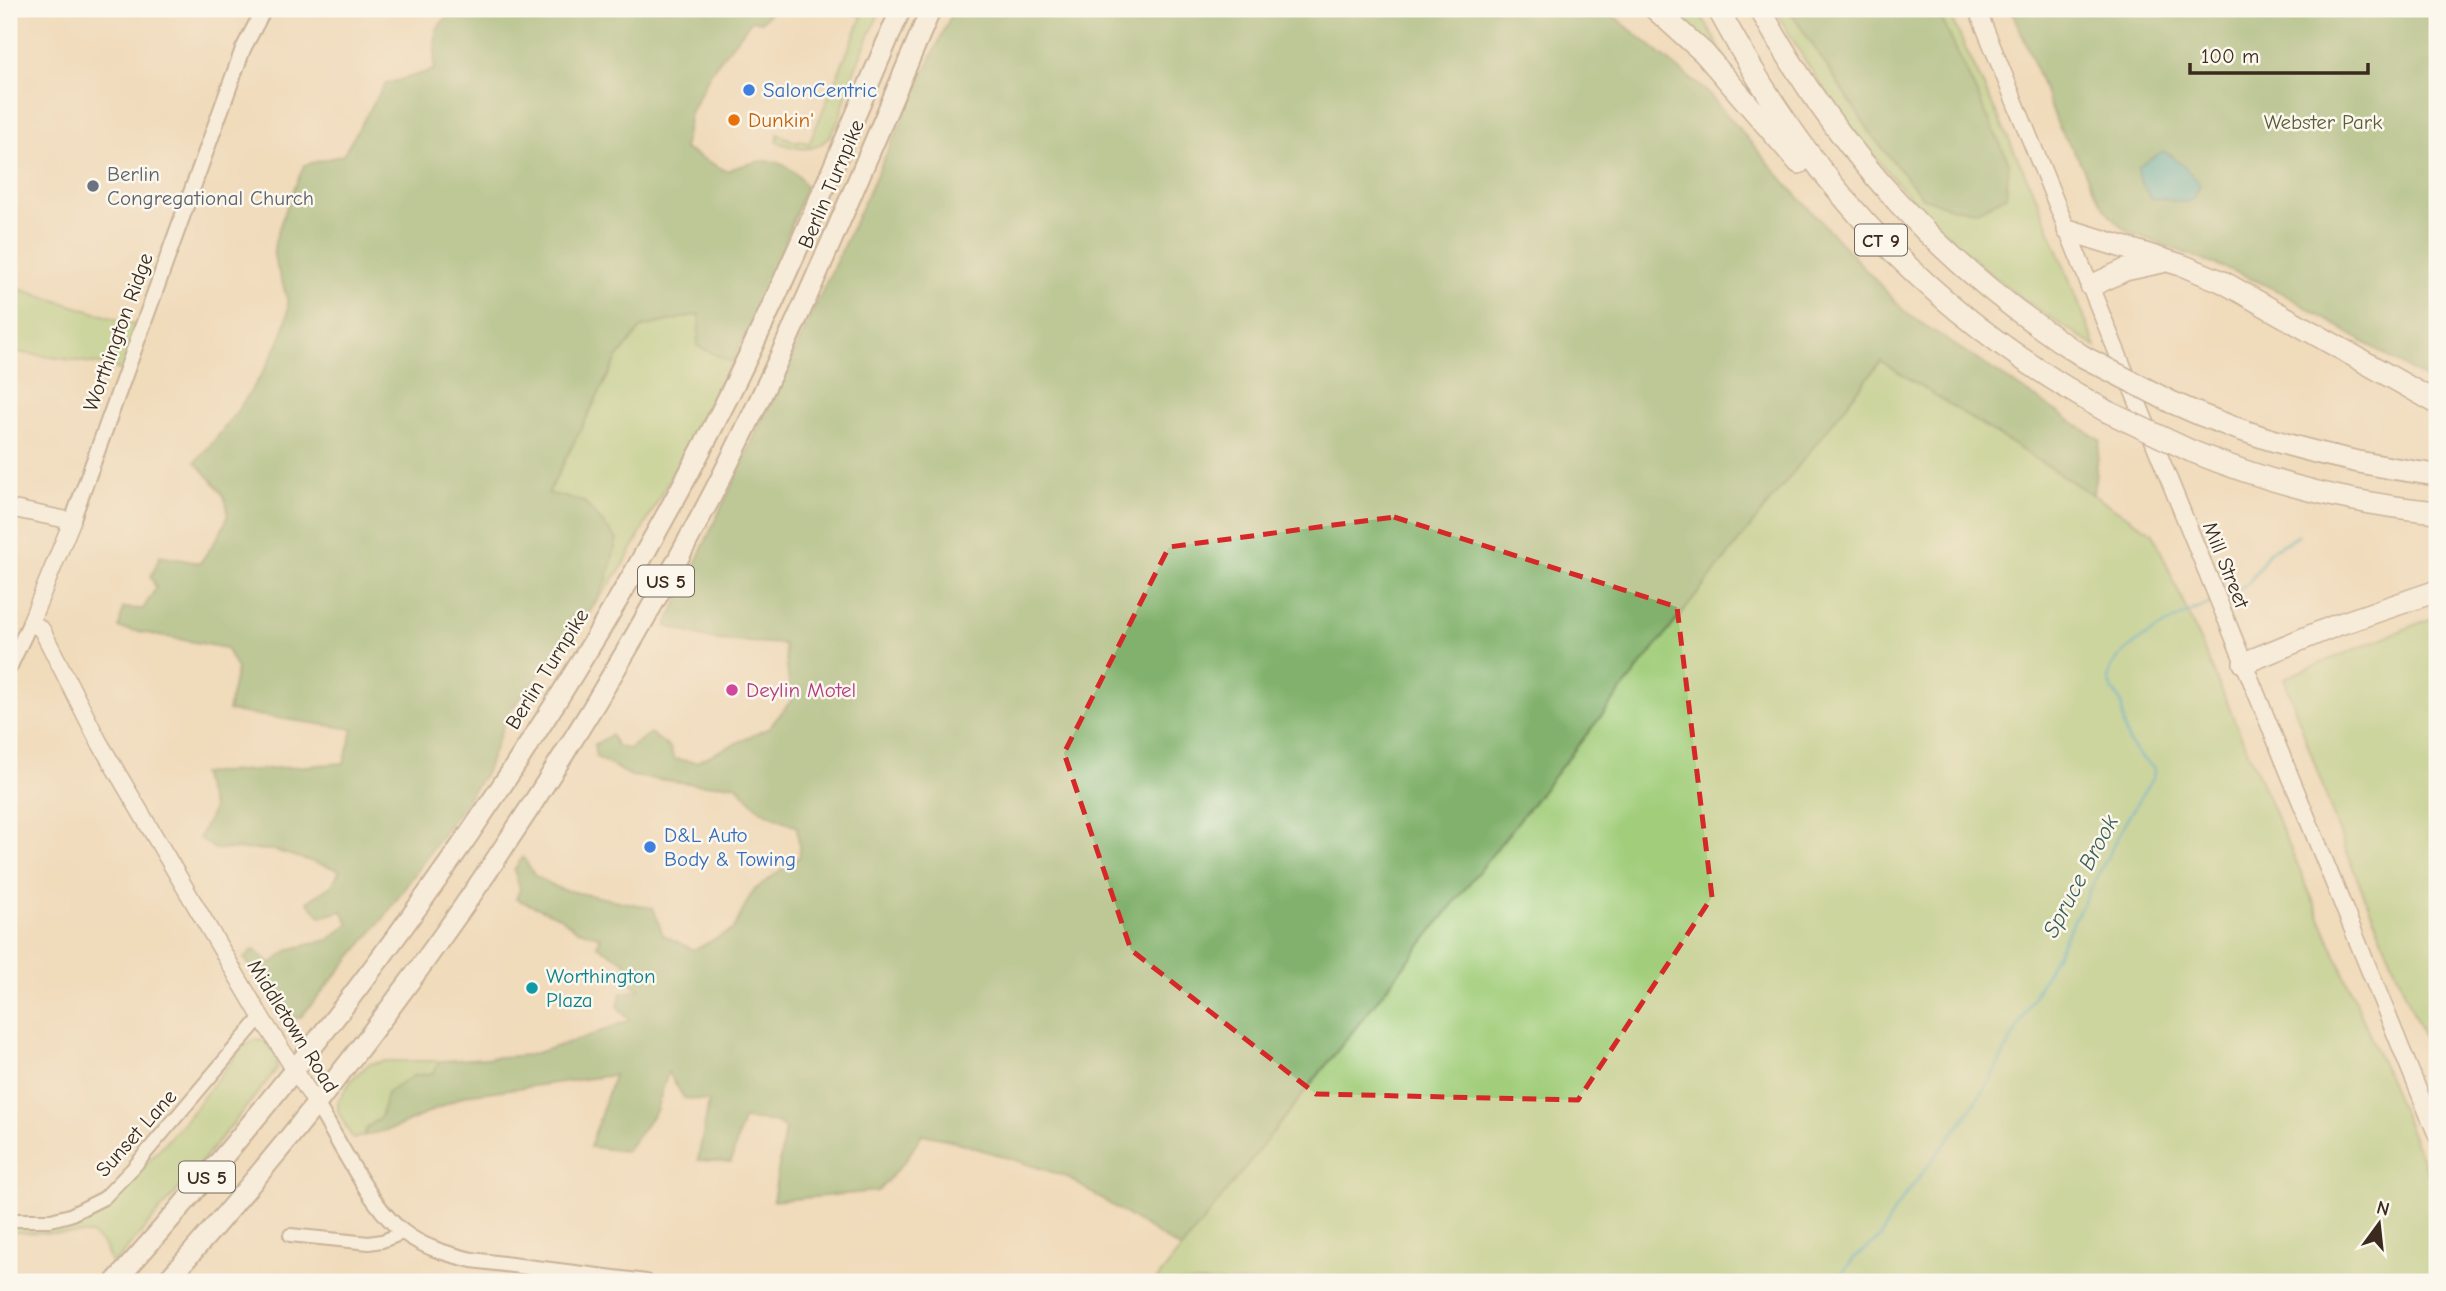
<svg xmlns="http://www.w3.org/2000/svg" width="2446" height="1291" font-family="'Comic Neue',sans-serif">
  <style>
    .green { fill: #a2ce7c; stroke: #6e7c4d; stroke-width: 2 }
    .forest { fill: #81b16c; stroke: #5e6e45; stroke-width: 2; fill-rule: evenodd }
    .water { fill: #39abb3; stroke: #3a6a68; stroke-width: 2 }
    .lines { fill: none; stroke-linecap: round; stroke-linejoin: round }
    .stream { stroke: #39abb3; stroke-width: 3.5 }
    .minor-casing { stroke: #96826c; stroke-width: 16 }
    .tertiary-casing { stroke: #96826c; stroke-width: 18 }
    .secondary-casing { stroke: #96826c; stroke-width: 19 }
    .trunk-casing { stroke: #96826c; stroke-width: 23 }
    .motorway-casing { stroke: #96826c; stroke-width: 24 }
    .minor { stroke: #fff; stroke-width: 12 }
    .tertiary { stroke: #fff; stroke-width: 14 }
    .secondary { stroke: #fff; stroke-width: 16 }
    .trunk { stroke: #fff; stroke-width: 19 }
    .motorway { stroke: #fff; stroke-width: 21 }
    .motorway-bridge-casing { stroke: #96826c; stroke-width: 24; stroke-linecap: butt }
    .motorway-bridge { stroke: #fff; stroke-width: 21 }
    .marked { fill: none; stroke: #d62828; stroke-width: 5; stroke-dasharray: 14 9; stroke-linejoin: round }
    .shop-dot { fill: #3f7fe0; stroke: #fbf7ec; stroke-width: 2.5 }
    .food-dot { fill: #e8710a; stroke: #fbf7ec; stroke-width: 2.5 }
    .worship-dot { fill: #6b7280; stroke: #fbf7ec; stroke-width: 2.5 }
    .hotel-dot { fill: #d1479c; stroke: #fbf7ec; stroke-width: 2.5 }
    .culture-dot { fill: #0f9aa8; stroke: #fbf7ec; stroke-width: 2.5 }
    .labels { text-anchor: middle; stroke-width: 5; stroke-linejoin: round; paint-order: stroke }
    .shield { fill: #fbf7ec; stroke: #75685c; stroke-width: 2 }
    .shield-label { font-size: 19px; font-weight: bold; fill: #3b2a1e }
    .shop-label { font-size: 21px; fill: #366cbe; stroke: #fbf7ec; text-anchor: start }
    .food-label { font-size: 21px; fill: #c56008; stroke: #fbf7ec; text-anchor: start }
    .park-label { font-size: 21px; fill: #5a5b3a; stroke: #fbf7ec }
    .worship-label { font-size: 21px; fill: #5b616d; stroke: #fbf7ec; text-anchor: start }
    .street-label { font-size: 21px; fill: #3b2a1e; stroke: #fbf7ec }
    .hotel-label { font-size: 21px; fill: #b23c85; stroke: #fbf7ec; text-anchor: start }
    .culture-label { font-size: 21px; fill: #0d838f; stroke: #fbf7ec; text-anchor: start }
    .water-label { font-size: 23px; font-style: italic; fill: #3a5e5a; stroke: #fbf7ec }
  </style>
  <rect width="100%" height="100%" fill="#fbf7ec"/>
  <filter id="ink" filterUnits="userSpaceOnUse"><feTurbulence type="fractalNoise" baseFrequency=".0143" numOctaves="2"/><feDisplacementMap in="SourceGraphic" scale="14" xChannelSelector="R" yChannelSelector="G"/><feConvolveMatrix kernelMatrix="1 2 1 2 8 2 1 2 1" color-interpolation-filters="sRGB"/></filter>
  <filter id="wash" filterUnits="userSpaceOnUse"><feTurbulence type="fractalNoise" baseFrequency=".00686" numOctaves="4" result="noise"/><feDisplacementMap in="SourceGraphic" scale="28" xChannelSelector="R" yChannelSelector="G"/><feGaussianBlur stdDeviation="1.57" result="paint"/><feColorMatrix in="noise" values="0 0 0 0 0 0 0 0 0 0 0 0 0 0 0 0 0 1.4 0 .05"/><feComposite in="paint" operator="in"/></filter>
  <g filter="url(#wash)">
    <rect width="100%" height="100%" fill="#f0dbbb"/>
    <path class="green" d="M855,9H881C871,32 860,55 851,79C844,98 843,117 831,134C827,140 821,145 814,147C802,151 789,146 777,142L778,134L798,143L800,140L809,144L862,17L853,13Z
      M1670,9H1698L1738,82Z
      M1775,9H1789L1874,138L1923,198L2009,163L1937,9H1947L2039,203L2096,347C2060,324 2019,298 1986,270C1901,197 1829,108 1775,9Z
      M9,286L148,329L130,373L105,365L9,351Z
      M701,314L697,346L732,362L623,566L588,614L607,580L548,494L617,358L642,327Z
      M1881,361L2153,533L2314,903L2437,1194V1265L2426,1282H1155Z
      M2437,616V1069L2345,849L2284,678Z
      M255,1040L265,1041L277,1057V1069L191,1175L119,1258L111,1263L105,1246L91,1234L9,1232V1227H53L83,1219L112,1203L188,1117L243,1046Z
      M385,1061H440L433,1073L413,1076L381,1117L368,1127L363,1136L353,1139L338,1112V1101L353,1078L369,1064Z"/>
    <path class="forest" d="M453,9H773L761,22L752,20L712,70L690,113L684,149L726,171C759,158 785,153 806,187L765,294L732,362L697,346L700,314L642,327L617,358L548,493L584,502L617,539L607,580L588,614L508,713L486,772L383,919L300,1018H287L244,958L254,950L271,964L290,949L328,940L349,924L342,911L321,917L307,902L332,885L340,870L273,850L215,849L199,838L213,810L201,774L344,763L353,729L228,711L237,669L226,648L119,628L123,608L143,609L156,588L151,577L160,556L200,563C235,513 240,508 195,462C224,433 287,349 288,308C288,291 277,273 274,256C271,238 297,184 304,165L343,155L385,84L434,70L436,30Z
      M954,9H1605L1707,92L1791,189L1906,313L2100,440L2093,495L1881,361L1181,1249L1065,1176L950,1140L922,1134L906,1160L878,1191L773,1201L785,1129L777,1122L743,1119L731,1162L698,1160L709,1101L684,1098L668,1072L656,1111L626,1151L590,1147L614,1075L466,1095L395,1128L363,1136L368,1127L381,1117L387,1093L413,1076L433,1073L440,1061L530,1055L589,1036L630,1020L618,1007L621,993L640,990L625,979L626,963L597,945L601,937L575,929L560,917L516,899L520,889L514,870L523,857L535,876L560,889L653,908L663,935L694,950L733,930L753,891L800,856L797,827L760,810L735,784L703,785L631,776L596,757L594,745L611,735L617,746L628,749L650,733L670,748L674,759L696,762L769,728L791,701L784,644L713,640L666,626Z
      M1789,9H1937L2009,163L2006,196L1977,211L1953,208L1923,198L1874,138Z
      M2011,9H2437V386L2282,293L2246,276L2129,232C2104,216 2093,188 2080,162C2074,149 2064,138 2058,125C2042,86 2029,47 2011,9ZM2171,154L2182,167L2187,202L2151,198Z"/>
    <path class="water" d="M2163,151C2173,155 2193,175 2200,184L2194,199L2187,202L2151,198C2145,190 2137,178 2138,167Z"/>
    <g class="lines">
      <path class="stream" d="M2224,598L2249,583L2270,551L2298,536
        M1836,1282L1854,1258L1880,1238L1897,1206L1963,1120L1989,1082L2129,816L2153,778L2154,768C2138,756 2127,746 2124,725C2123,718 2123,711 2121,704C2118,693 2106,687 2109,675C2114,646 2188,612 2213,602"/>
    </g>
  </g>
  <g filter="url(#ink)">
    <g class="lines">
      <defs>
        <path id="minor" d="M9,1220H51L70,1215L104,1198L133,1168L261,1017
          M290,1235L369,1243L382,1241L403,1233"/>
        <path id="tertiary" d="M72,521L243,49L264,9
          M9,668L31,621
          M317,1105C339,1141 371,1207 402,1231C422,1247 447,1254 472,1260L646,1282"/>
        <path id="secondary" d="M1977,9L2437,1136
          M9,508L72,521L31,621L42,630L98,740L261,1017L317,1105"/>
        <path id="trunk" d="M115,1282C348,1022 556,734 715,423C784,288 841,148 901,9
          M166,1282C381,1041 559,788 709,501C792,342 860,174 931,9"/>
        <path id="motorway" d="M1655,9L1704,53L1799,163
          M1718,9C1814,188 1928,311 2106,411
          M1760,9C1840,154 1944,268 2084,357
          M2068,230L2184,266L2223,282L2437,403
          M2091,286L2125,270L2162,262
          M2171,402C2256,441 2346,463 2437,475
          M2191,451C2269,483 2353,504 2437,512
          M2244,663L2337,625L2437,591"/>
      </defs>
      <use href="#minor" class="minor-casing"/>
      <use href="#tertiary" class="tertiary-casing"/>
      <use href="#secondary" class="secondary-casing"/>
      <use href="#trunk" class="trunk-casing"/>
      <use href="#motorway" class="motorway-casing"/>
      <use href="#minor" class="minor"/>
      <use href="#tertiary" class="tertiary"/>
      <use href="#secondary" class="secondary"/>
      <use href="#trunk" class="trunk"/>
      <use href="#motorway" class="motorway"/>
      <defs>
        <path id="motorway-bridge" d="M2084,357L2171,402
          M2106,411L2191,451"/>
      </defs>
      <use href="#motorway-bridge" class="motorway-bridge-casing"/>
      <use href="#motorway-bridge" class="motorway-bridge"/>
    </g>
  </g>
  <path d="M0 0H2446V1291H0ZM1394,517L1677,607L1712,897L1578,1100L1316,1094L1131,950L1064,753L1169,547Z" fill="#f0dbbb" fill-opacity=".55" fill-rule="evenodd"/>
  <path class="marked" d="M1394,517L1677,607L1712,897L1578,1100L1316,1094L1131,950L1064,753L1169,547Z"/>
  <g class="shop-dot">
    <circle cx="749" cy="90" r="7"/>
    <circle cx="650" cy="847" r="7"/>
  </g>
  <circle class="food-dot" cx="734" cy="120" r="7"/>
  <circle class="worship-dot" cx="93" cy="186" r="7"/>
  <circle class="hotel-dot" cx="732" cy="690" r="7"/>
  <circle class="culture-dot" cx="532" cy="988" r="7"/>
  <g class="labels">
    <g class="shield">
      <rect x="1855" y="224.5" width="52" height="31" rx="5"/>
      <rect x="638" y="565.5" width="56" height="31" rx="5"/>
      <rect x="179" y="1161.5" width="56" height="31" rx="5"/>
    </g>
    <g class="shield-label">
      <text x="1881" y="247">CT 9</text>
      <text x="666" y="588">US 5</text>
      <text x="207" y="1184">US 5</text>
    </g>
    <g class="shop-label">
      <text x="763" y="97">SalonCentric</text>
      <text x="664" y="842">D&amp;L Auto<tspan x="664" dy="24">Body &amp; Towing</tspan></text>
    </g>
    <g class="food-label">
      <text x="748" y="127">Dunkin'</text>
    </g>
    <g class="park-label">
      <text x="2323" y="129">Webster Park</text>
    </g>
    <g class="worship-label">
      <text x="107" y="181">Berlin<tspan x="107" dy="24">Congregational Church</tspan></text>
    </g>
    <g class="street-label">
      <text transform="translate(831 184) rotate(-67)" y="7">Berlin Turnpike</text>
      <text transform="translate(118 332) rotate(-70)" y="7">Worthington Ridge</text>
      <text transform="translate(2226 565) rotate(68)" y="7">Mill Street</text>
      <text transform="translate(547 669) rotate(-58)" y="7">Berlin Turnpike</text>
      <text transform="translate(293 1026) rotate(58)" y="7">Middletown Road</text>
      <text transform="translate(136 1133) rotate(-48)" y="7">Sunset Lane</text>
    </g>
    <g class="hotel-label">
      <text x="746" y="697">Deylin Motel</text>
    </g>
    <g class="culture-label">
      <text x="546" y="983">Worthington<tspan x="546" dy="24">Plaza</tspan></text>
    </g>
    <g class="water-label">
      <text transform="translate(2080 876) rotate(-62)" y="8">Spruce Brook</text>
    </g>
  </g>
  <rect width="2446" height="1291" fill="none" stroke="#fbf7ec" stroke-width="35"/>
  <g transform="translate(2379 1224) rotate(15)" stroke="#fbf7ec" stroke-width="5" paint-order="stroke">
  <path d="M0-5L12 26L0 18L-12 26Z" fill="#3b2a1e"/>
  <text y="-10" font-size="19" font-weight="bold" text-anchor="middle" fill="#3b2a1e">N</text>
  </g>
  <path d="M2190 63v10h178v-10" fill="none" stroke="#3b2a1e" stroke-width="3.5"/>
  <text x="2201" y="63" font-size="21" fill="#3b2a1e" stroke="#fbf7ec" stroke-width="5" paint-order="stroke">100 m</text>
</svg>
